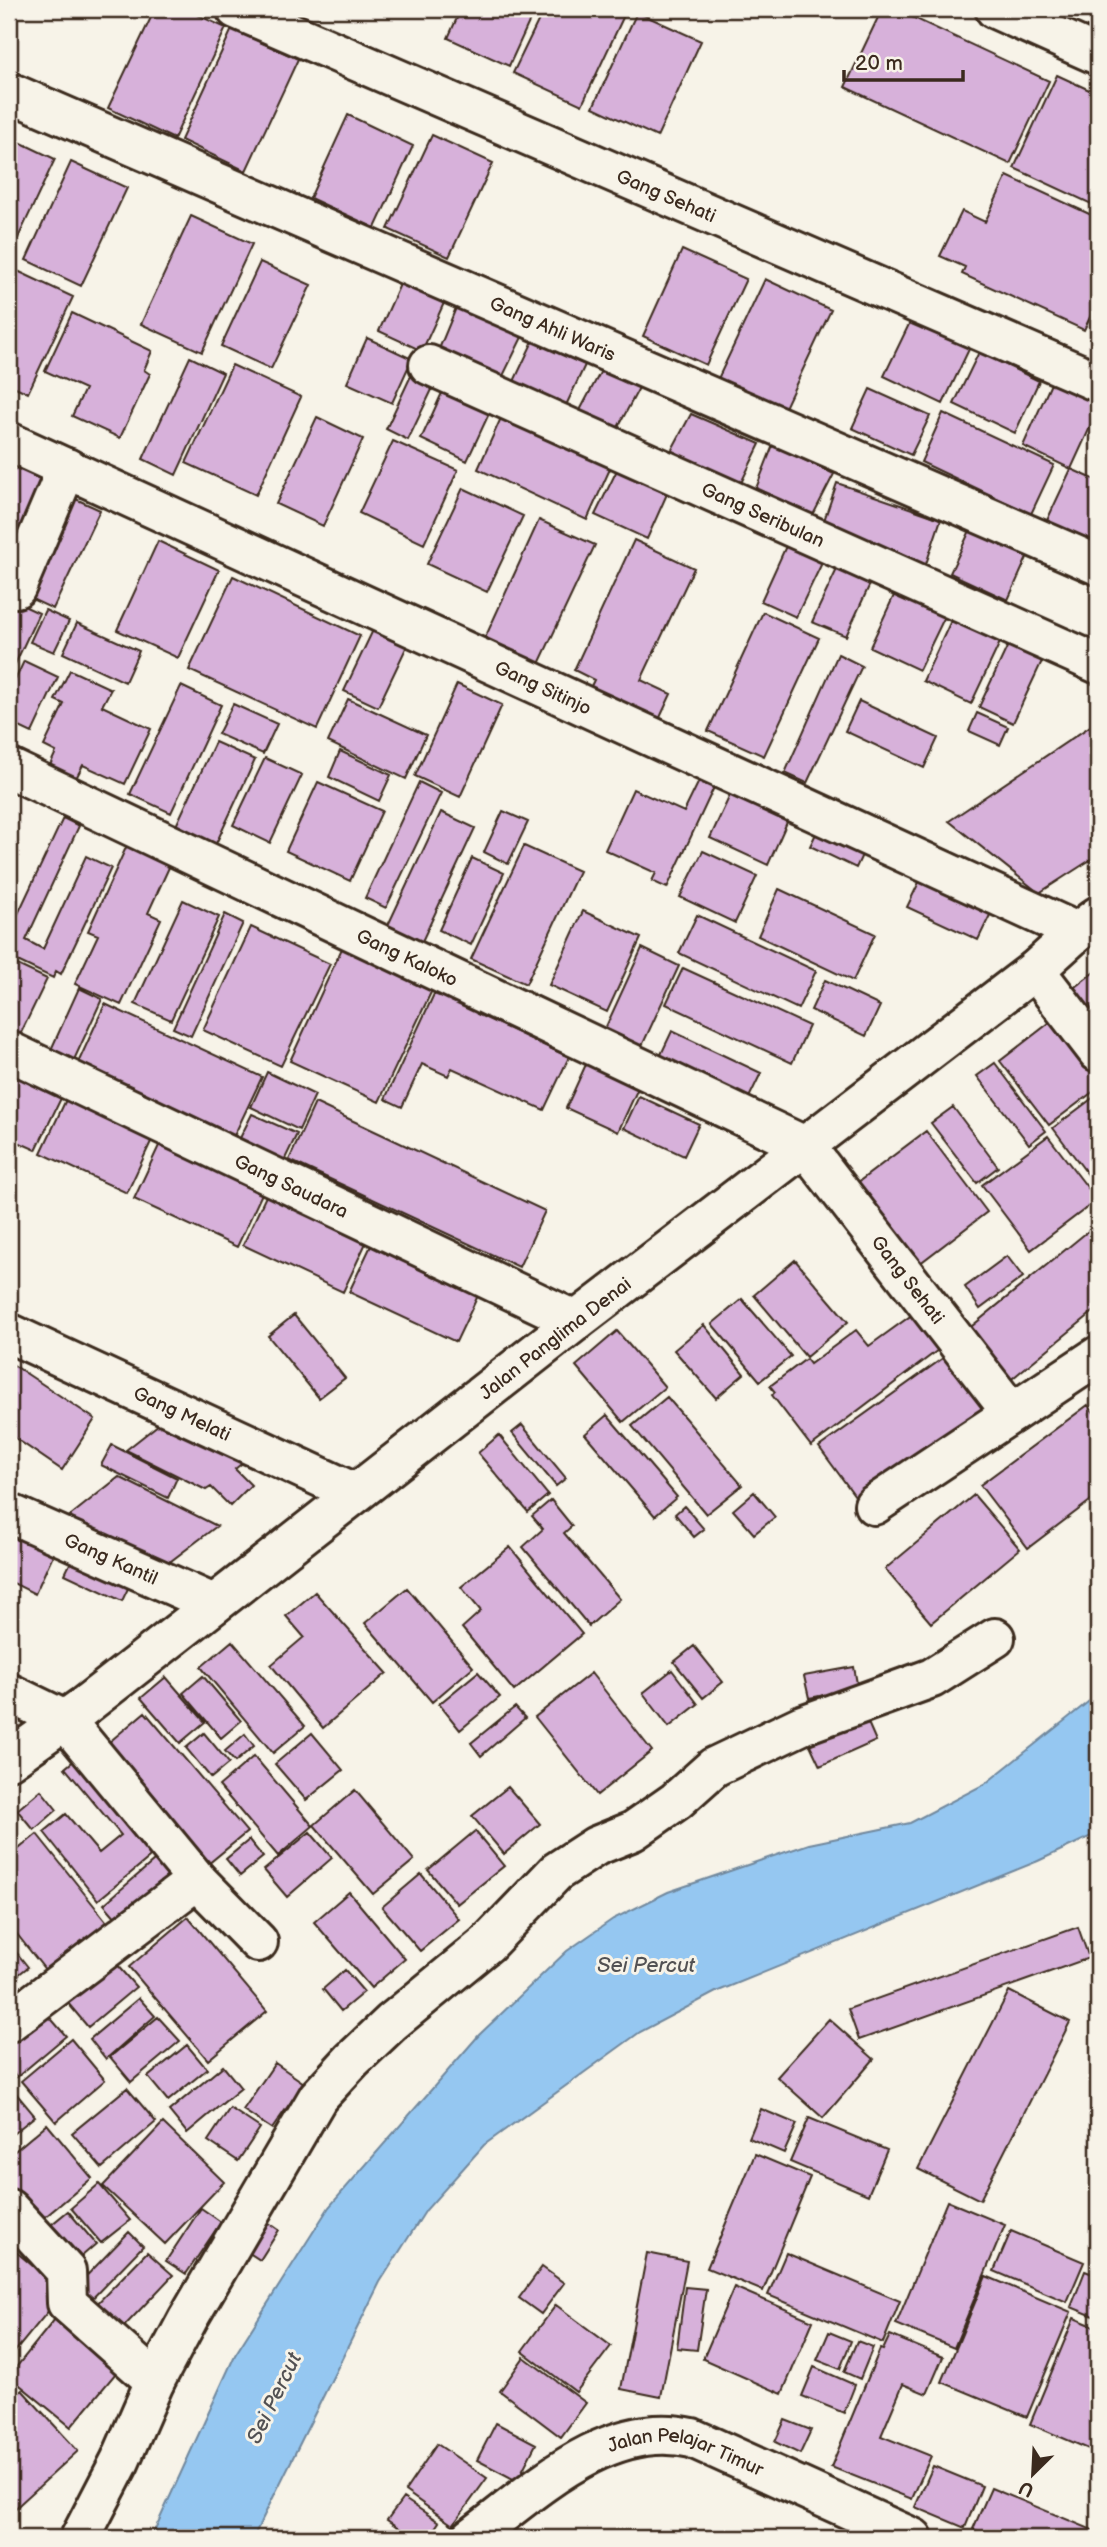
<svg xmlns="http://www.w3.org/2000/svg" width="1107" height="2547" font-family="'Balsamiq Sans',sans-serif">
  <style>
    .water { fill: #95c7f1; stroke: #71889d; stroke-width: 2 }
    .building { fill: #d7b1da; stroke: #3b2a1e; stroke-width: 2 }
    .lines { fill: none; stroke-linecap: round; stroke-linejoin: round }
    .minor-casing { stroke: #3b2a1e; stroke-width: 44 }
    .primary-casing { stroke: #3b2a1e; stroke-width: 44 }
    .minor { stroke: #f7f3e8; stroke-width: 38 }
    .primary { stroke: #f7f3e8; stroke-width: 38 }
    .labels { text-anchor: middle; stroke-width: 6; stroke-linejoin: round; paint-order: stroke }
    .street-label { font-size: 19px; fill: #3b2a1e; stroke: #f7f3e8 }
    .water-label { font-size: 21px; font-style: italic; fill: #525153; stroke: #f7f3e8 }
  </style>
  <rect width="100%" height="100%" fill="#f7f3e8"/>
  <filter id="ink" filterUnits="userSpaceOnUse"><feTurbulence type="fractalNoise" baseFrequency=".0143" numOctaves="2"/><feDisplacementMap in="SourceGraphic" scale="14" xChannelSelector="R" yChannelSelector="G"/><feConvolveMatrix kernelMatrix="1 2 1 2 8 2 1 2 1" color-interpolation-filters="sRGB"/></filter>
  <g filter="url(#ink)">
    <path class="water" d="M1098,1694V1833L1038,1861L716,1992L640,2032L484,2145L426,2210L380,2282L253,2538H151L235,2355L329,2207L479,2035L567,1951L613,1919L668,1892L809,1844L910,1823L985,1784Z"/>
    <path class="building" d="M155,9H185L226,28L174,139L108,108Z
      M461,9H535L509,66L448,38Z
      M544,9H627L582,105L513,73Z
      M882,9H895L1049,81L1010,164L845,87Z
      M637,12L701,41L657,137L593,107Z
      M232,29L298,59L246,171L181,140Z
      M1057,75L1098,94V207L1014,168Z
      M348,115L413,146L375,228L310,198Z
      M432,135L493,163L449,257L388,229Z
      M9,137L55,159L11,253L9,252Z
      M71,162L127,188L81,286L26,260Z
      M1007,176L1098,218V300L1084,330L962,274L965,267L940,256L962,211L985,222Z
      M191,216L252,244L202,352L141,324Z
      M682,250L746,279L706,365L643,336Z
      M260,262L311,285L271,369L221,346Z
      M9,267L73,297L28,393L9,384Z
      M765,279L831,310L782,414L716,383Z
      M401,282L444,303L422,351L379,331Z
      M460,298L526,329L502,378L439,349Z
      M72,313L152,351L144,370L150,374L120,438L72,416L85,389L45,371Z
      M912,318L971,345L943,404L884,376Z
      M367,338L412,359L392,403L347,383Z
      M533,341L585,365L561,416L509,392Z
      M979,352L1039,381L1015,433L954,404Z
      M190,357L223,373L176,475L143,459Z
      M232,365L301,397L256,495L186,463Z
      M416,365L439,375L408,440L386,429Z
      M603,367L641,384L615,433L577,416Z
      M1053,379L1098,400V410L1071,469L1023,446Z
      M446,384L493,405L467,461L421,439Z
      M870,389L930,416L911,455L852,428Z
      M505,409L614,460L587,520L478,469Z
      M943,413L1054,465L1031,514L921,462Z
      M691,414L760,444L740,485L669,455Z
      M317,417L363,439L323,526L276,504Z
      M393,441L458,470L424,544L359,513Z
      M773,445L834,474L811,519L755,491Z
      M16,466L48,482L9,567V482Z
      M1071,469L1098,481V555L1043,529Z
      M617,470L667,494L647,539L595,515Z
      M837,483L941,519L925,567L820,532Z
      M463,488L523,516L487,592L427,564Z
      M67,495L100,510L53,609L21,594Z
      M539,520L595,545L539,664L485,638Z
      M973,524L1030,551L1008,600L950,573Z
      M634,540L694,568L641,680L671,694L657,724L588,692L594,680L574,670Z
      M158,541L219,570L178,658L117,630Z
      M786,546L822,563L796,617L761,601Z
      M838,567L871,582L846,636L812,622Z
      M233,576L360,636L317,729L189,670Z
      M896,591L946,614L919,670L870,647Z
      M9,599L39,613L9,677Z
      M45,610L69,621L54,652L30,642Z
      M763,612L819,638L764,756L708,731Z
      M954,614L1003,636L971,704L923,681Z
      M77,623L139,651L125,682L63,653Z
      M373,630L407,646L378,707L344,691Z
      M1009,643L1043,659L1013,723L979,707Z
      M838,654L862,666L807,783L785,773Z
      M24,661L58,677L32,733L9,722V693Z
      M70,670L111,689L102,706L151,729L125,784L83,765L73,784L47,772L56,752L44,746L64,704L55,700Z
      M457,684L502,705L460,797L415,776Z
      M181,686L221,705L171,813L130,794Z
      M348,699L426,735L406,779L328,742Z
      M859,701L938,738L924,768L845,731Z
      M233,704L277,724L263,754L218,734Z
      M977,713L1008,727L1000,745L969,731Z
      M1098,721V855L1039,893L949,821Z
      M215,742L255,760L214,848L174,830Z
      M340,751L391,775L379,801L329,777Z
      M265,758L302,775L270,843L233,825Z
      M701,777L716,783L667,888L652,881L656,873L605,850L633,789L684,812Z
      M318,782L382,811L350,881L286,851Z
      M419,782L441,793L386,908L365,898Z
      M731,793L788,820L768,865L710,838Z
      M503,811L528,822L508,864L484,852Z
      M441,812L475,828L417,952L383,936Z
      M63,818L79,826L26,940L43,949L86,856L111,868L61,974L56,971L53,978L9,957V933Z
      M823,819L869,840L856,868L810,846Z
      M128,843L171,863L148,913L161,919L121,1005L75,984L98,935L88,931Z
      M524,846L579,871L526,984L471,959Z
      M703,851L757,876L735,923L680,897Z
      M472,858L504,873L471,945L439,930Z
      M921,878L992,911L978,940L907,907Z
      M779,889L875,934L853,981L758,936Z
      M183,900L219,917L171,1020L135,1004Z
      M583,911L641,938L607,1012L549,985Z
      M225,914L243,923L191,1036L173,1028Z
      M697,915L816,971L798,1009L679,953Z
      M251,927L330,964L281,1066L203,1030Z
      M344,944L434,986L379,1102L290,1061Z
      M642,948L679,966L641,1048L604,1031Z
      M9,961L47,979L20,1035L9,1030Z
      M683,968L809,1026L792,1063L666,1004Z
      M1098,969V1026L1071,990Z
      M825,980L880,1006L866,1036L811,1010Z
      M79,988L102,999L73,1062L50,1052Z
      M442,988L481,1006L477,1014L569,1057L544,1110L452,1068L448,1076L422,1064L402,1107L385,1099L434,994L439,996Z
      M105,1004L262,1077L234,1136L78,1063Z
      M1053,1020L1098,1080V1088L1049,1125L1000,1061Z
      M672,1031L761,1073L745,1106L656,1065Z
      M587,1062L639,1086L618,1132L566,1108Z
      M995,1063L1046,1131L1029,1144L977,1076Z
      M9,1069L64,1092L36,1150L9,1138Z
      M267,1072L315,1095L299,1130L251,1107Z
      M70,1091L156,1131L127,1193L41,1153Z
      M1098,1094V1188L1053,1128Z
      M639,1096L699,1124L684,1156L624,1128Z
      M315,1103L545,1211L519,1267L289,1160Z
      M953,1107L998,1167L977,1183L931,1123Z
      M252,1114L297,1134L284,1161L239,1140Z
      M926,1131L987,1212L915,1267L853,1186Z
      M1048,1136L1097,1200L1031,1250L982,1185Z
      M163,1137L266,1185L237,1247L134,1199Z
      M272,1183L372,1230L343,1292L243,1245Z
      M1098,1223V1308L1008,1382L966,1331Z
      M376,1235L483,1285L456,1342L349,1292Z
      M1007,1256L1023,1277L980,1309L965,1287Z
      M795,1260L848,1322L806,1357L754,1295Z
      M742,1299L791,1356L760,1381L712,1324Z
      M916,1312L942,1347L811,1446L772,1395L775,1392L770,1386L806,1359L810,1364L856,1330L869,1346Z
      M294,1315L345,1378L319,1398L268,1336Z
      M704,1325L744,1374L716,1398L674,1350Z
      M617,1331L665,1387L623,1422L576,1366Z
      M946,1356L985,1408L858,1500L819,1447Z
      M9,1362L95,1419L62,1470L12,1436L9,1441Z
      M667,1397L742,1485L706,1514L632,1426Z
      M1088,1405L1098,1418V1495L1028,1548L980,1485Z
      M607,1415L677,1497L655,1516L585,1434Z
      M168,1417L250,1457L235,1469L251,1485L230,1506L211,1487L206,1490L126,1450Z
      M522,1425L566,1478L556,1486L512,1433Z
      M499,1435L548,1495L528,1512L478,1453Z
      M112,1445L177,1478L168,1498L101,1465Z
      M119,1477L217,1526L163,1567L66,1519Z
      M754,1492L775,1517L754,1534L733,1510Z
      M974,1495L1020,1549L931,1623L885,1569Z
      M551,1500L572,1526L564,1533L620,1599L589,1626L523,1547L543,1529L532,1516Z
      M684,1506L704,1529L694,1537L675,1514Z
      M9,1521L58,1544L35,1594L9,1581Z
      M510,1547L582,1634L514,1691L462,1628L481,1611L461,1587Z
      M76,1551L133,1578L122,1601L65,1574Z
      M407,1588L473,1667L432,1702L365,1623Z
      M315,1592L387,1673L323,1728L271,1665L304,1637L286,1616Z
      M232,1641L305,1726L273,1753L201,1667Z
      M694,1646L723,1682L703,1698L674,1662Z
      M854,1667L858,1689L809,1698L804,1676Z
      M672,1670L698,1704L669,1727L643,1693Z
      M478,1672L500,1697L460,1730L439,1704Z
      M591,1673L652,1751L597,1795L535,1717Z
      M203,1676L241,1721L221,1738L183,1693Z
      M166,1677L205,1722L180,1743L141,1698Z
      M515,1707L525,1718L481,1756L471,1743Z
      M862,1709L876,1741L820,1766L805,1734Z
      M145,1712L247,1832L202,1869L101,1749Z
      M204,1733L229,1763L211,1778L186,1748Z
      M312,1733L343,1770L306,1800L275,1764Z
      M245,1734L254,1746L235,1762L225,1751Z
      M83,1753L155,1853L98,1900L44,1832L66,1814L99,1853L121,1835L65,1768Z
      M254,1756L313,1826L278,1856L219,1786Z
      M508,1787L540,1824L504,1854L472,1816Z
      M41,1790L57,1810L34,1830L17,1810Z
      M355,1790L414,1860L373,1894L314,1825Z
      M475,1831L504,1866L457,1904L428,1870Z
      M310,1832L332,1858L287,1897L264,1870Z
      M37,1834L115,1932L54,1981L9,1924V1857Z
      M249,1840L263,1857L240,1876L226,1859Z
      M161,1855L181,1878L123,1926L104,1904Z
      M421,1874L459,1919L420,1951L382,1907Z
      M349,1892L405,1959L371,1988L314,1922Z
      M188,1917L267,2011L208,2060L129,1967Z
      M1078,1927L1089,1958L859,2040L848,2009Z
      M9,1943L28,1967L9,1982Z
      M109,1956L136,1987L88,2027L62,1996Z
      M345,1970L364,1992L341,2011L323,1989Z
      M1009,1991L1070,2022L980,2200L918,2169Z
      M139,1998L155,2016L106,2059L90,2039Z
      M40,2006L66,2036L17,2077L9,2067V2033Z
      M158,2017L180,2041L131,2082L110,2057Z
      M829,2019L874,2059L823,2118L777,2077Z
      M71,2039L105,2080L56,2122L21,2081Z
      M187,2045L207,2069L168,2101L148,2077Z
      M275,2063L304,2083L272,2129L243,2110Z
      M223,2066L241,2088L187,2133L169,2111Z
      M9,2085L35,2116L9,2137Z
      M127,2088L156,2122L102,2168L72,2133Z
      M230,2108L260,2128L238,2161L208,2141Z
      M761,2109L797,2124L784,2153L749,2138Z
      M809,2118L887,2150L868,2195L790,2162Z
      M163,2123L224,2182L165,2244L103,2186Z
      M47,2124L92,2178L39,2222L9,2187V2156Z
      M755,2154L810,2177L763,2291L707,2268Z
      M99,2184L130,2220L101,2243L71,2208Z
      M947,2201L1005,2225L954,2348L896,2324Z
      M201,2208L221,2222L186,2274L166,2261Z
      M68,2211L96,2244L74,2263L46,2229Z
      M255,2213L279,2230L260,2260L234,2243Z
      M1011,2231L1084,2262L1067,2302L994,2271Z
      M129,2232L143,2246L82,2309L68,2295Z
      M9,2246L64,2292L9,2359Z
      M147,2252L173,2275L115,2336L88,2313Z
      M647,2253L687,2261L661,2397L621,2389Z
      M786,2253L900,2301L883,2343L768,2295Z
      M542,2267L564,2283L541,2314L519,2298Z
      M1085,2271L1098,2276V2318L1071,2307Z
      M986,2276L1071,2312L1027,2417L942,2382Z
      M685,2287L706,2289L697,2350L677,2348Z
      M734,2287L813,2321L782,2394L703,2359Z
      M556,2305L611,2346L576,2392L522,2351Z
      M63,2309L126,2361L71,2427L9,2376Z
      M1074,2318L1098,2328V2453L1030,2424Z
      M829,2332L851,2341L840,2369L817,2360Z
      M890,2335L943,2357L927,2394L903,2384L881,2436L931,2456L912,2499L831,2467L880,2349L883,2350Z
      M857,2341L873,2347L860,2379L844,2372Z
      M524,2357L586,2403L561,2437L500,2391Z
      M814,2367L855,2385L844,2413L802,2396Z
      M22,2390L78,2451L9,2514V2401Z
      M785,2420L811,2430L800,2454L775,2442Z
      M496,2423L536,2444L517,2481L477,2460Z
      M437,2444L487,2478L453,2525L405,2491Z
      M933,2466L982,2486L965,2528L915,2507Z
      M991,2488L1095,2531L1092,2538H995L973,2529Z
      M403,2498L439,2522L428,2538H414L387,2520Z"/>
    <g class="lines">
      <defs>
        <g id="minor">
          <path id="s1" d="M236,9L1098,382"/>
          <path d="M995,9L1098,55"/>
          <path id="s2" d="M9,92L1098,565"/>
          <path id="s3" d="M429,365L1098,664"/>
          <path id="s4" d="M9,442L1077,932"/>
          <path d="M16,588L67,468"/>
          <path id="s5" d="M9,768L805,1146L1012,1413"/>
          <path d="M1035,970L1098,1052"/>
          <path id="s6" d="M9,1051L576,1321"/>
          <path id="s7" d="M9,1333L355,1493"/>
          <path d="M874,1505L1098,1356"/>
          <path id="s8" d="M9,1513L214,1604"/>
          <path d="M9,1693L65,1720L197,1880L258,1942"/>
          <path d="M9,2022L197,1880"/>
          <path d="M9,2209L66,2271L67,2303L155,2381"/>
          <path d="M80,2538L120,2461L155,2381L188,2319L318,2097L352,2060L392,2022L487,1944L556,1872L596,1846L633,1831L676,1801L714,1767L802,1725L932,1678L995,1638"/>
          <path id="s9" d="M471,2538C533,2492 608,2418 692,2438L913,2538"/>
        </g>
        <g id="primary">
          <path id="s10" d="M9,1760L83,1707L576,1321L1035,970L1077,932L1098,916"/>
        </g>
      </defs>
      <use href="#minor" class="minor-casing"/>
      <use href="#primary" class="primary-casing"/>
      <use href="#minor" class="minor"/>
      <use href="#primary" class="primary"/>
    </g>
  </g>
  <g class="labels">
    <g class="street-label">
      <text dy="7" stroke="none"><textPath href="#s1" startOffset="469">Gang Sehati</textPath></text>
      <text dy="7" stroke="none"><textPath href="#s2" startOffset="593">Gang Ahli Waris</textPath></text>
      <text dy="7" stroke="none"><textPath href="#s3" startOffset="366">Gang Seribulan</textPath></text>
      <text dy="7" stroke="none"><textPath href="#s4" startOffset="588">Gang Sitinjo</textPath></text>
      <text dy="7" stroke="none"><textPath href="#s5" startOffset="441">Gang Kaloko</textPath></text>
      <text dy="7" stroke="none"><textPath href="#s6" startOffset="313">Gang Saudara</textPath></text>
      <text dy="7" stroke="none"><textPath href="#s5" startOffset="1050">Gang Sehati</textPath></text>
      <text dy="7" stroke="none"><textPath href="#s10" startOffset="690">Jalan Panglima Denai</textPath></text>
      <text dy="7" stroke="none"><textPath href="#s7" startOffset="191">Gang Melati</textPath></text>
      <text dy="7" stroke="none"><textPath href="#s8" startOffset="112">Gang Kantil</textPath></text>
      <text dy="7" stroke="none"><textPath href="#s9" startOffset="247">Jalan Pelajar Timur</textPath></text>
    </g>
    <g class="water-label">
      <text x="646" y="1972">Sei Percut</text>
      <text transform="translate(274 2398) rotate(-64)" y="7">Sei Percut</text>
    </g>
  </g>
  <rect width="1107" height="2547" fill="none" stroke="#f7f3e8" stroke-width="35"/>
  <rect x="18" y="18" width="1072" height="2512" fill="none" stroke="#3b2a1e" stroke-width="2.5" filter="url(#ink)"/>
  <g transform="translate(1033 2474) rotate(204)" stroke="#f7f3e8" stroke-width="5" paint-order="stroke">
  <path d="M0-5L12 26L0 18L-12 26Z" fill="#3b2a1e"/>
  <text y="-10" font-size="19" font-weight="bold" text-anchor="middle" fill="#3b2a1e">U</text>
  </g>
  <path d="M844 70v10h119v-10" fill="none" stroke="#3b2a1e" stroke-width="3.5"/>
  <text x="855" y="70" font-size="21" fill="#3b2a1e" stroke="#f7f3e8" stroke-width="5" paint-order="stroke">20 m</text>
</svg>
